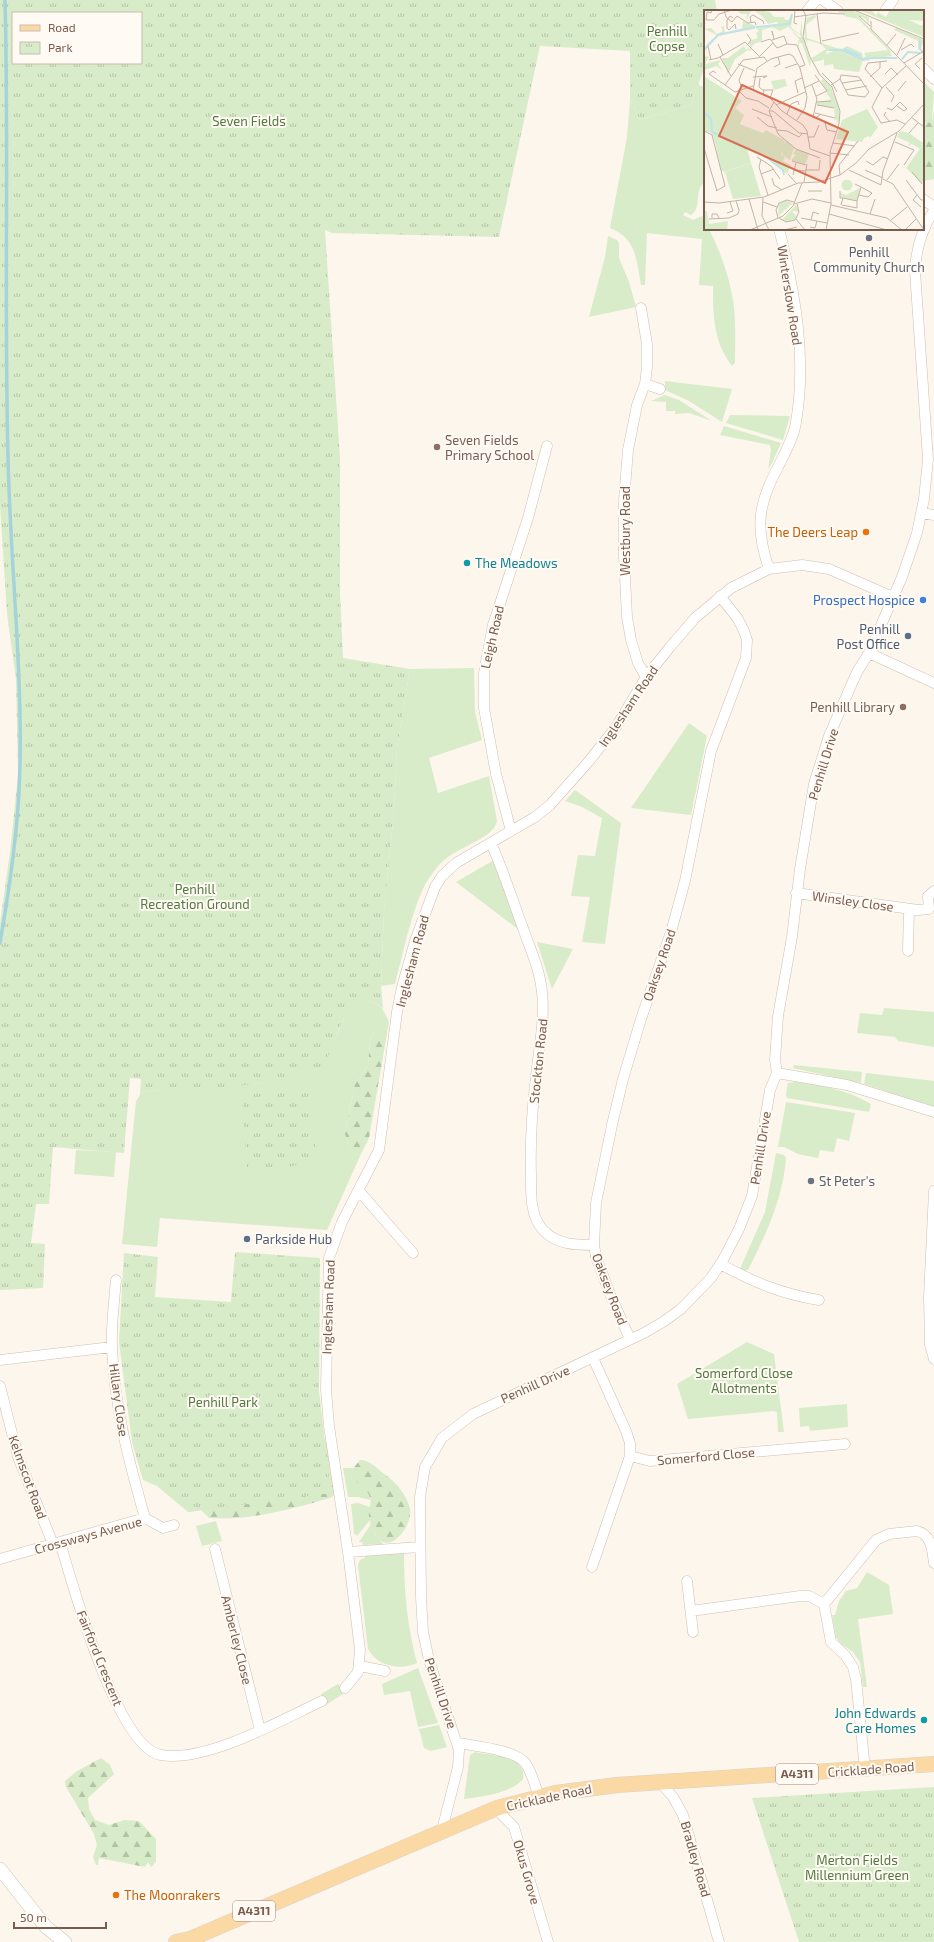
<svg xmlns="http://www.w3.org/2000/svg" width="934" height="1942" font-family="'Exo 2',sans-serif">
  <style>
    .green { fill: #d8ecc9 }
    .forest { fill: url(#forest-firs) }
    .park { fill: url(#park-tufts); fill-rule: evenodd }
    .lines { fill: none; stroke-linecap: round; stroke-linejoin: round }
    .stream { stroke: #a5d3da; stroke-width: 3.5 }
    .street-casing { stroke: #d1beb0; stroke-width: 11 }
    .secondary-casing { stroke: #d6c0b0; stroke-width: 14 }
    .primary-casing { stroke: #dad1cd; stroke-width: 16 }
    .street { stroke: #fff; stroke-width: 10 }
    .secondary { stroke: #fff; stroke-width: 13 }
    .primary { stroke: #fbd9a5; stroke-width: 15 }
    .worship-dot { fill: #6b7280; stroke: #fffaf3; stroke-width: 1.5 }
    .education-dot { fill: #8d6e63; stroke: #fffaf3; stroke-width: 1.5 }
    .food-dot { fill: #e8710a; stroke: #fffaf3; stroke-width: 1.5 }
    .culture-dot { fill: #0f9aa8; stroke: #fffaf3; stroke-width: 1.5 }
    .shop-dot { fill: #3f7fe0; stroke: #fffaf3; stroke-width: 1.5 }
    .service-dot { fill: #5c6f8a; stroke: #fffaf3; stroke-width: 1.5 }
    .labels { text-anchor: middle; stroke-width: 4; stroke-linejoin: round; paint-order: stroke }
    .shield { fill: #fffaf3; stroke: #a28b7f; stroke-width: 1 }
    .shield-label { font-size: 12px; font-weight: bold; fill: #7a5c4d }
    .park-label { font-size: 13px; fill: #537a41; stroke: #fffaf3 }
    .worship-label { font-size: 13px; fill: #5b616d; stroke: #fffaf3 }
    .street-label { font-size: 13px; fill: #7a5c4d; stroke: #fffaf3 }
    .education-label { font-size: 13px; fill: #785e54; stroke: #fffaf3; text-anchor: start }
    .food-label { font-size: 13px; fill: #c56008; stroke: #fffaf3; text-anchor: end }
    .culture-label { font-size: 13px; fill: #0d838f; stroke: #fffaf3; text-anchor: start }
    .shop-label { font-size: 13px; fill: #366cbe; stroke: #fffaf3; text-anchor: end }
    .service-label { font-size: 13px; fill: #4e5e75; stroke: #fffaf3; text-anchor: end }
    .inset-river { fill: none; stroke: #bfe3e8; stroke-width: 2 }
    .inset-road { fill: none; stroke: #c5b3a7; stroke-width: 1 }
    .view { fill: #dc6d51; fill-opacity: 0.15; stroke: #dc6d51; stroke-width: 2 }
    .inset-edge { fill: none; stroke: #7a5c4d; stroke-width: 2 }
  </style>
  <defs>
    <pattern id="forest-firs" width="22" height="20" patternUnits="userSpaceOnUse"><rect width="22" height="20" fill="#d8ecc9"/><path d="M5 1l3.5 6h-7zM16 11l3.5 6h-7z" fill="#b4c2a5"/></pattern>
    <pattern id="park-tufts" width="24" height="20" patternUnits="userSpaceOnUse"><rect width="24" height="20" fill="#d8ecc9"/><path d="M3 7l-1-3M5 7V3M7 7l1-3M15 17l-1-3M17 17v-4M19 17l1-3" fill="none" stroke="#b4c2a5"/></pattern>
  </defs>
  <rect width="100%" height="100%" fill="#fdf6ec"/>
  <path class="green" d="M923,81L934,92L932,121L926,124L923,115Z
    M698,85L705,87V182C693,190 703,207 691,215L685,212L683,215L693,220L702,216L705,222V229H709C721,253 731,281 734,308C736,326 735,345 735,363L732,366C713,341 713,315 713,286L699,285L702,239L647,233L645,285H641C636,259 637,239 610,228L627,137L630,100L640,120L691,105Z
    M608,236L617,240L619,243V258L629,282L636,307L589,317L605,257Z
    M665,381L732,389L722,422L689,401L665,390Z
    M665,395L679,400L712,421L689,413L675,414V411H666V402L651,401Z
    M730,415L790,416L783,440L726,423Z
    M724,426L781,443L772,463L768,469L771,450L770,445L720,435Z
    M474,668L475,712L482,740L429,758L438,793L489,776L497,821C494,838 459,847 447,858C441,862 436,868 432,874C414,896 403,955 395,984L381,986L384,911L394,812L397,748L410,669Z
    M689,723L707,736L691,815L631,808Z
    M575,790L621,823L605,944L582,942L590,897L571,896L578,855L595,856L602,818L582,807L565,801Z
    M494,860L519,930L456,882Z
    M537,942L573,949L552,989Z
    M367,1001C382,1004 383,1009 389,1022L375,1031L370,1040L368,1066L355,1084L345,1134L348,1145L355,1154L360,1156L327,1230L160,1218L157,1247L122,1244L136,1101L140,1095L146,1091L260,1083L327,1057L347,1012L356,1003Z
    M884,1008L934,1012V1047L898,1041L895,1037L857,1033L860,1013L882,1015Z
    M794,1065L862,1072L861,1083L793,1068Z
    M866,1073L934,1081V1107L864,1084Z
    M795,1082C823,1085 847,1090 871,1104L869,1112L787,1098L786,1094L788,1083Z
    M786,1102L855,1113L849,1141L837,1138L834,1152L820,1150L818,1158L798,1154L784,1147H778Z
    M76,1150L116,1152L114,1177L74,1174Z
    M776,1153L784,1155L786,1158C783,1199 766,1234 748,1270L739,1271L765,1212Z
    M747,1342L774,1354L784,1432H778L777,1412L774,1411L688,1419L677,1384Z
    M847,1404L848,1427L810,1431L809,1426L800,1427L799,1408Z
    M343,1468H353L352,1475C357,1483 369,1490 371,1500L358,1497H348Z
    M358,1503L370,1507V1520L357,1536L354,1533L351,1504Z
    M216,1521L222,1541L202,1546L196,1526Z
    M371,1524L375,1534L383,1544L363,1545L362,1542H359Z
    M404,1552C404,1592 407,1625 417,1663C400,1671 377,1666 368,1649L358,1565L360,1560L365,1558V1555Z
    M867,1572L889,1585L893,1614L858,1619L867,1687H863L860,1662L853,1652L840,1643L836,1637L832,1615H835L839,1601L846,1591L857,1588Z
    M418,1668L438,1723L418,1727L410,1691L384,1695L382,1684Z
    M338,1684L346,1692L326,1705L321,1694Z
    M439,1725L447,1747L431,1751L424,1748L419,1729Z
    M475,1752C491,1756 527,1754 523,1779C510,1794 482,1796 464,1799L470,1755Z"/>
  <path class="forest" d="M934,111V179L923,181V123L926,124L932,121Z
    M389,1022L369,1138L360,1156L355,1154L348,1145L345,1134L355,1084L368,1066L370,1040L375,1031Z
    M324,1439L330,1449L337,1493L330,1498C292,1509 248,1521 209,1518L201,1510L188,1512Z
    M360,1460C369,1460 376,1467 383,1473C394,1480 408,1496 410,1509C413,1527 387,1559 375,1533C372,1529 369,1521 369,1516C368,1510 372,1504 370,1498C368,1487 353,1484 351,1471Z
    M101,1758L110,1765L114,1774L88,1798L89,1809L95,1820L109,1825L124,1820L139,1821L156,1839V1862L151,1867L148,1862L145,1867L99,1858L98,1865H96L93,1857L97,1845L94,1834L66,1787L65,1781L77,1771Z"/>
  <path class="park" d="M0,0H715L717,11H705V66L691,105L640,120L630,100V51L540,46L499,237L332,233L325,230L340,458V593L343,658L410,669L397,748L394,812L384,911L381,986L383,1009C378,1003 372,1001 364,1002C337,1006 338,1053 318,1069C314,1071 307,1072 303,1073C253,1089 198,1088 146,1091L140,1095L141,1079L130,1078L124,1153L53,1147L49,1204H36L31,1243L45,1244L43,1288L0,1290V923L10,852L18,775L16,680L7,614L0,505ZM13,13H141V63H13Z
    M310,1088L317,1160L273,1171L247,1168L242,1095Z
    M235,1252L320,1258L319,1391L331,1493L188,1512L157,1486L143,1480L132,1442L119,1342L124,1253L158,1257L155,1297L231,1302Z
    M934,1787V1942H799L752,1798Z"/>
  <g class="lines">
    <path class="stream" d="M0,943C10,884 19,825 20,764C22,662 10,559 8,456C4,304 9,152 5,0"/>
    <defs>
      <path id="street" d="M823,0L838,11
        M807,11L816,0
        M885,11L893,0
        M923,68L934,79
        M923,199L934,207
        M641,308L647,344V367L645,384L637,405L628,450L624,501V556L627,617L631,640L638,663L646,677
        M645,384L660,389
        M922,513L934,515
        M769,569C755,528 758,504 778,467C785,453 794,437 796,422C807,358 795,291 779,229
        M869,653L934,683
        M511,831L496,774L484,708V673L493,625L528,518L547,446
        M491,843C504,872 513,902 524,931C531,951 540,970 542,992C545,1020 539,1048 536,1076C532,1109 530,1142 531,1176C531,1195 530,1215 543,1230C557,1245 576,1245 594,1245
        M796,893L918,910L929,909L928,896L934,891
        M908,951L909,909
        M777,1073L847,1085L934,1112
        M359,1191L413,1253
        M934,1191L929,1297L930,1345L934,1359
        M720,1264C754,1282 781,1294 819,1300
        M116,1280C114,1302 111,1325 112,1347C114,1406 129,1462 145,1518
        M630,1339L610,1294L596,1257L594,1245L596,1203L612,1125L623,1079L641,1019L671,932L685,881L711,751L746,658L747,640L744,631L738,619L720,596
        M593,1358L626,1431L630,1443V1456L650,1461L845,1444
        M0,1360L112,1347
        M0,1386L18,1457L53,1544
        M60,1542C72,1583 117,1748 161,1755C206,1763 281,1720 322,1701
        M215,1549L260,1730
        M348,1552L420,1547
        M0,1559L145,1518L163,1528L174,1525
        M592,1567L630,1456
        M687,1581L693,1632
        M691,1611L800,1596H809L824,1604
        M360,1666L385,1671
        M345,1688L358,1672L360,1650L348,1552L329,1426L326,1389L329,1258L342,1222L379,1150L397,1012L402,987L415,941L435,887L442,876L456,863L535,817L550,805L589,761L616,727L646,677L670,647L695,618L731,588L769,569L802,565L829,569L893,597
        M458,1743C474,1746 517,1750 526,1764C532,1773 535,1786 539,1796
        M865,1770L856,1679L853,1667L845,1655L831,1642L824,1604L876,1540L889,1534L917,1531C932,1535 932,1550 934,1563
        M660,1782L673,1797L683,1815L719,1942
        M495,1808L514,1827L548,1942
        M442,1830L458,1767L459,1750L429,1660L423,1632L421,1597L420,1497L425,1467L442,1438L473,1414L644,1333L663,1322L681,1309L711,1278L723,1260L739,1229L752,1196L770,1090L777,1073L775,1060L778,1016L792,937L800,869L814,784L829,736L857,672L869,653L902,577L917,533L924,499L928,459L915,271C916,249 922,229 934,210"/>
      <path id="secondary" d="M0,1869L46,1927L65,1942"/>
      <path id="primary" d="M176,1942L190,1939L497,1808L556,1793L617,1785L934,1764"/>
    </defs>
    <use href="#street" class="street-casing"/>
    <use href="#secondary" class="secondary-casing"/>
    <use href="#primary" class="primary-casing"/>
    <use href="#street" class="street"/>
    <use href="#secondary" class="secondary"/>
    <use href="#primary" class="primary"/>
  </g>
  <g class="worship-dot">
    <circle cx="869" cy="238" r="4"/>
    <circle cx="811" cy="1181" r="4"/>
  </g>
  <g class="education-dot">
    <circle cx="437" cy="447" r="4"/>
    <circle cx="903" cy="707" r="4"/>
  </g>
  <g class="food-dot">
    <circle cx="866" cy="532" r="4"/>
    <circle cx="116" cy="1895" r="4"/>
  </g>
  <g class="culture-dot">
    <circle cx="467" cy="563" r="4"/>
    <circle cx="924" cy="1720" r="4"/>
  </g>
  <circle class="shop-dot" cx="923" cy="600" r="4"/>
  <g class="service-dot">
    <circle cx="908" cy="636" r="4"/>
    <circle cx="247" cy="1239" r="4"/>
  </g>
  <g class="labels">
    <g class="shield">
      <rect x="776" y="1764" width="42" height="20" rx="3"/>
      <rect x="233" y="1901" width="42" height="20" rx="3"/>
    </g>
    <g class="shield-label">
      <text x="797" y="1778">A4311</text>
      <text x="254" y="1915">A4311</text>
    </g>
    <g class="park-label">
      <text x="667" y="36">Penhill<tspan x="667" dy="15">Copse</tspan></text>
      <text x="249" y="126">Seven Fields</text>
      <text x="195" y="894">Penhill<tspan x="195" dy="15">Recreation Ground</tspan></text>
      <text x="744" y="1378">Somerford Close<tspan x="744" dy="15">Allotments</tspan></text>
      <text x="223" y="1407">Penhill Park</text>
      <text x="857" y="1865">Merton Fields<tspan x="857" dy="15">Millennium Green</tspan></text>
    </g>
    <g class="worship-label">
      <text x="869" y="257">Penhill<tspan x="869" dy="15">Community Church</tspan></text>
      <text x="819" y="1186" text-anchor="start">St Peter's</text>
    </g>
    <g class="street-label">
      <text transform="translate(790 295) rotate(81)" y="5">Winterslow Road</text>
      <text transform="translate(625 531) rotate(-90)" y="5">Westbury Road</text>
      <text transform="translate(492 637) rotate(-77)" y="5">Leigh Road</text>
      <text transform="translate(628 706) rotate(-56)" y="5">Inglesham Road</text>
      <text transform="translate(823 764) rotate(-73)" y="5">Penhill Drive</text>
      <text transform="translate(853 901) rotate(8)" y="5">Winsley Close</text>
      <text transform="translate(412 961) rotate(-75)" y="5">Inglesham Road</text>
      <text transform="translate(659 965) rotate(-71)" y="5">Oaksey Road</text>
      <text transform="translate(538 1061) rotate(-84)" y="5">Stockton Road</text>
      <text transform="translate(760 1148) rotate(-81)" y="5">Penhill Drive</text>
      <text transform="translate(610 1289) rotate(69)" y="5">Oaksey Road</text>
      <text transform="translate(328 1307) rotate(-88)" y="5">Inglesham Road</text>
      <text transform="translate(535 1384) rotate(-24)" y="5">Penhill Drive</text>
      <text transform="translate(119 1400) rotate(82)" y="5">Hillary Close</text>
      <text transform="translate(706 1456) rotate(-5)" y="5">Somerford Close</text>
      <text transform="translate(28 1477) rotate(70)" y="5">Kelmscot Road</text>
      <text transform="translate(88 1535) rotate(-15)" y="5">Crossways Avenue</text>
      <text transform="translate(237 1640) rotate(76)" y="5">Amberley Close</text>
      <text transform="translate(100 1658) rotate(68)" y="5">Fairford Crescent</text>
      <text transform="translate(441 1693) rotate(71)" y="5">Penhill Drive</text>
      <text transform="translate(871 1769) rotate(-4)" y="5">Cricklade Road</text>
      <text transform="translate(549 1797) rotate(-12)" y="5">Cricklade Road</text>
      <text transform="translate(696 1859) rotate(74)" y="5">Bradley Road</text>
      <text transform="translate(527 1872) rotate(74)" y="5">Okus Grove</text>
    </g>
    <g class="education-label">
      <text x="445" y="445">Seven Fields<tspan x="445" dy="15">Primary School</tspan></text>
      <text x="895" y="712" text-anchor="end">Penhill Library</text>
    </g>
    <g class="food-label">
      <text x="858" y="537">The Deers Leap</text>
      <text x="124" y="1900" text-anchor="start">The Moonrakers</text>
    </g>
    <g class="culture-label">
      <text x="475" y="568">The Meadows</text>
      <text x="916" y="1718" text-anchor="end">John Edwards<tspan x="916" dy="15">Care Homes</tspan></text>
    </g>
    <g class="shop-label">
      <text x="915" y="605">Prospect Hospice</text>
    </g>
    <g class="service-label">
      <text x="900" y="634">Penhill<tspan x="900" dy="15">Post Office</tspan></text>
      <text x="255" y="1244" text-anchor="start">Parkside Hub</text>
    </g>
  </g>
  <g transform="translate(704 10)">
    <rect width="220" height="220" fill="#fdf6ec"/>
    <path d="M54,0L66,2L70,7H80L81,10L64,14ZM155,0H167L172,5L176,0L175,3L182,7L186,0L220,7V11L205,10L218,16L220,13V27ZM188,12L210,16L218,19L217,23ZM82,15L95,27H99L107,52L106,57L98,33H95V39L94,34L95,29L84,17L76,21L68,17L58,20V31L50,34L47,38L45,33L48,30L54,28L52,23L55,21L52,18ZM40,36L42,40L46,38L48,41L44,40L31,49L24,64L18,48H24ZM186,40L188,46L165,49L164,52L163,48ZM119,69L126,75L135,98V113L131,109L130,98L113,95V92L127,90L117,71ZM196,121L205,123L219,133L216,139L208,134L204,136L206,133L193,127ZM81,130L90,138L86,150L78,145ZM137.5 175a5.5 5.5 0 1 1 11 0a5.5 5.5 0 1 1-11 0ZM81,190L89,193L74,206L75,194ZM92,195L95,202L88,201L92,206L94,202L91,209L84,212L78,210Z" fill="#d8ecc9" fill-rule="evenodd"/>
    <path d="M33,0H54L62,9L51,1H47L42,11L43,4H37ZM136,0H147L164,7L165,9V14L161,8L154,6L186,40L159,50L132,40L123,41L119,50L109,52L108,48L122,39L117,34L103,30L104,34L101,30L100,19L103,8L111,5L112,7L102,15L103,28L132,38L138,39L143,36L158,43L159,48L162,46L160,43L184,40L154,9L140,6L141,3H134ZM220,0V7L196,6L187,1ZM89,4L87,17L96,25L98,8V27L82,15L52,18L73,14L75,10H84ZM188,8L197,9L218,19L217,24L188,12L186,9ZM39,11L52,16L51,19L15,25L0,41L3,34L13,25L0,19L7,18L13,24L19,21L17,17L20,16L21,23L26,22L38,19ZM192,18L220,30L217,38L218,41L214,39V31L190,20Z" fill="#d8ecc9"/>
    <path d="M47,153L57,186L29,189L21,162Z" fill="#d8ecc9"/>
    <path d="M132,40L159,50L155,62L130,59L129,54L120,56V45ZM0,46L5,47L1,54L17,50L14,54L19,61L13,56L0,60ZM0,66L38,91L31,98L40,105L36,114L59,123L62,120L80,130L81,137L77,145L81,147L79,151L87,155L83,164L66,149L43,139L47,153L20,162L17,160L10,128L7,123L0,121ZM81,69L83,76L70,80L67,71ZM163,99L174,117L166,128L165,126L160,128L158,132L132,129L138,110ZM220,133V172L218,173L202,158ZM92,139L105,144L102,153L100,154L87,150L92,145L89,144ZM156,178L153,191L137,187L136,183L142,185ZM0,201H3L5,214L24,211L23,220H0Z" fill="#d8ecc9"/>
    <path class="inset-river" d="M74,15L85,14L88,4M52,17L73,15M216,29V39L220,44M140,39L157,46M0,40L14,25L51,17M125,40H138L160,50L167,48M163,48H193M198,49L204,42L216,43M0,102L7,109L8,121M8,122L61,146L79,160L80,165"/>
    <path class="inset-road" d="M20,0L22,7L28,12L33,6M91,0L90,13L93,14M99,0L102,6L99,27L106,47L116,65L128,77L136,101L135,114L126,142L127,194L122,220M150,0L220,29M15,4L28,0M113,4L117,34M33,6L44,13L51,12L52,15M155,6L166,16M90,7L119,3L141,4M29,8L26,6L23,10V18L25,20L31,14L32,19M2,10H10L15,4M2,10L3,2L7,3L8,0M167,11V19L220,74M47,12L46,7L49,5L59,11L60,14M43,24L47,30L44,34M69,25L68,21L70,29M68,30L80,26L83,34M118,31L155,23M57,32L66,29L73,38L83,34L93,35L101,55L95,57M14,34L19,45M183,35L192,24M4,36L7,50M197,40L207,34L210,37M193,45L201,28M56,46L69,33M16,47L27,66M5,50L14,48L41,32L57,48M200,53L220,41M34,54L51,61M70,57L76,54L74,47M81,58L93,54M216,59L211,54L218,48M12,63L9,61L5,64L21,75M118,63L128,73L133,82M181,64L187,58L194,65M111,65L123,81L112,86M49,67L63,66L59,68M166,67L176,58V52M56,68L55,77L60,81L59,85M138,73L158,70M108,75L113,89L109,107M127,75L136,69L137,65L155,67L165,82L161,87L144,85L136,69M49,76L31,82L21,75L39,50L60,47L63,51M182,77L190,86L187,92M100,78L115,71M178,78L161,59L164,53L183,51M38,79L35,70L40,58M59,80H69L66,88M141,80L163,76M35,81L42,88L54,91L65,98M194,81L202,71M94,83L91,71L98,68M70,92L65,101L74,124L92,139L116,148M113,92L127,91M72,95L101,82M113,95L130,98M183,98L188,100L196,92L203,99L200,101L193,96M48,99L68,107M65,101H69L95,123L104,124M99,102L111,108L116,105M182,102L180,105L186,112M111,103L131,108M83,104L87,94L94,91L95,95M53,107L64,116L73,118M207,107L220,117M93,110L101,98L103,87L96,58L89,46L85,44L67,49L53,58L49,80L66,88L78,101L99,115L103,121L106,139L126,146M127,114L121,113L123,120L133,122M201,114L193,110L177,113L168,97L178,78L202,56M73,120L83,121L95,127L98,124M0,121L8,125L21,176L12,181M205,123L214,113M104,127H110L115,115M191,132L210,140L200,155M129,133L151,136M0,138L13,181M126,143L145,145M53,147L67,156L76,169M57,149L55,157L64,185M88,151L102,155M162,151L169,155L179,147L184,149M89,160L101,161M101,160H115L116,150M145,160L177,175L179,161L193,123M161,160L179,168M208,162L218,174M57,164L70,159M84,164L92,173M89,165L92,153M136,165L135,155L154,131M68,168L70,175L78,180M179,169L189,174L220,220M183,170L195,154M202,170L217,190H220M100,172L103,154M151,174L157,177L153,191M104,181H118M136,181V188H139L137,195M155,185L164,187L168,183L157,177M213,185L209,190L217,197M59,188L58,206L65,220M139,188L153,191M45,189L54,220M0,192L15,193L60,187L94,173L115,172L136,165L152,153L165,139L195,121L220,94M59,192L73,197M90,194L108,189L127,193M127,195L183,208L198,220M138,195L153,198V191M23,203L29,201L26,192M125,204L183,220M166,204L171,189M8,208V204H13L15,208M74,208L72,200L75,193L83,190L90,192M75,208L82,212L91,210L95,202L93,194M97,208L123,213M5,209L25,208L34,204L35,200L32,191M92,209L101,220M107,210L109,202L115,204M187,210L203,197M106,217L111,218L113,211M46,220L79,206L89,196L98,173M80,220L93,217M201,220L212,209"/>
    <path class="view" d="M38,75L144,122L121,173L15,126Z"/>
    <rect width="220" height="220" class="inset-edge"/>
  </g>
  <rect x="12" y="12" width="130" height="52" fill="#fffaf3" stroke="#cabbb1"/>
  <rect x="20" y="25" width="20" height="6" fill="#fbd9a5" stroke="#cabbb1"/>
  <text x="48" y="32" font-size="12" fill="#7a5c4d">Road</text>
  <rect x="20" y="42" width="20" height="12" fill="url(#park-tufts)" stroke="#cabbb1"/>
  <text x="48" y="52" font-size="12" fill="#7a5c4d">Park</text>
  <path d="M14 1922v6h92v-6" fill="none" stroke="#7a5c4d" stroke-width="2"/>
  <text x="20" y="1922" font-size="12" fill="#7a5c4d" stroke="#fffaf3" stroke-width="3" paint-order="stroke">50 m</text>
</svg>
